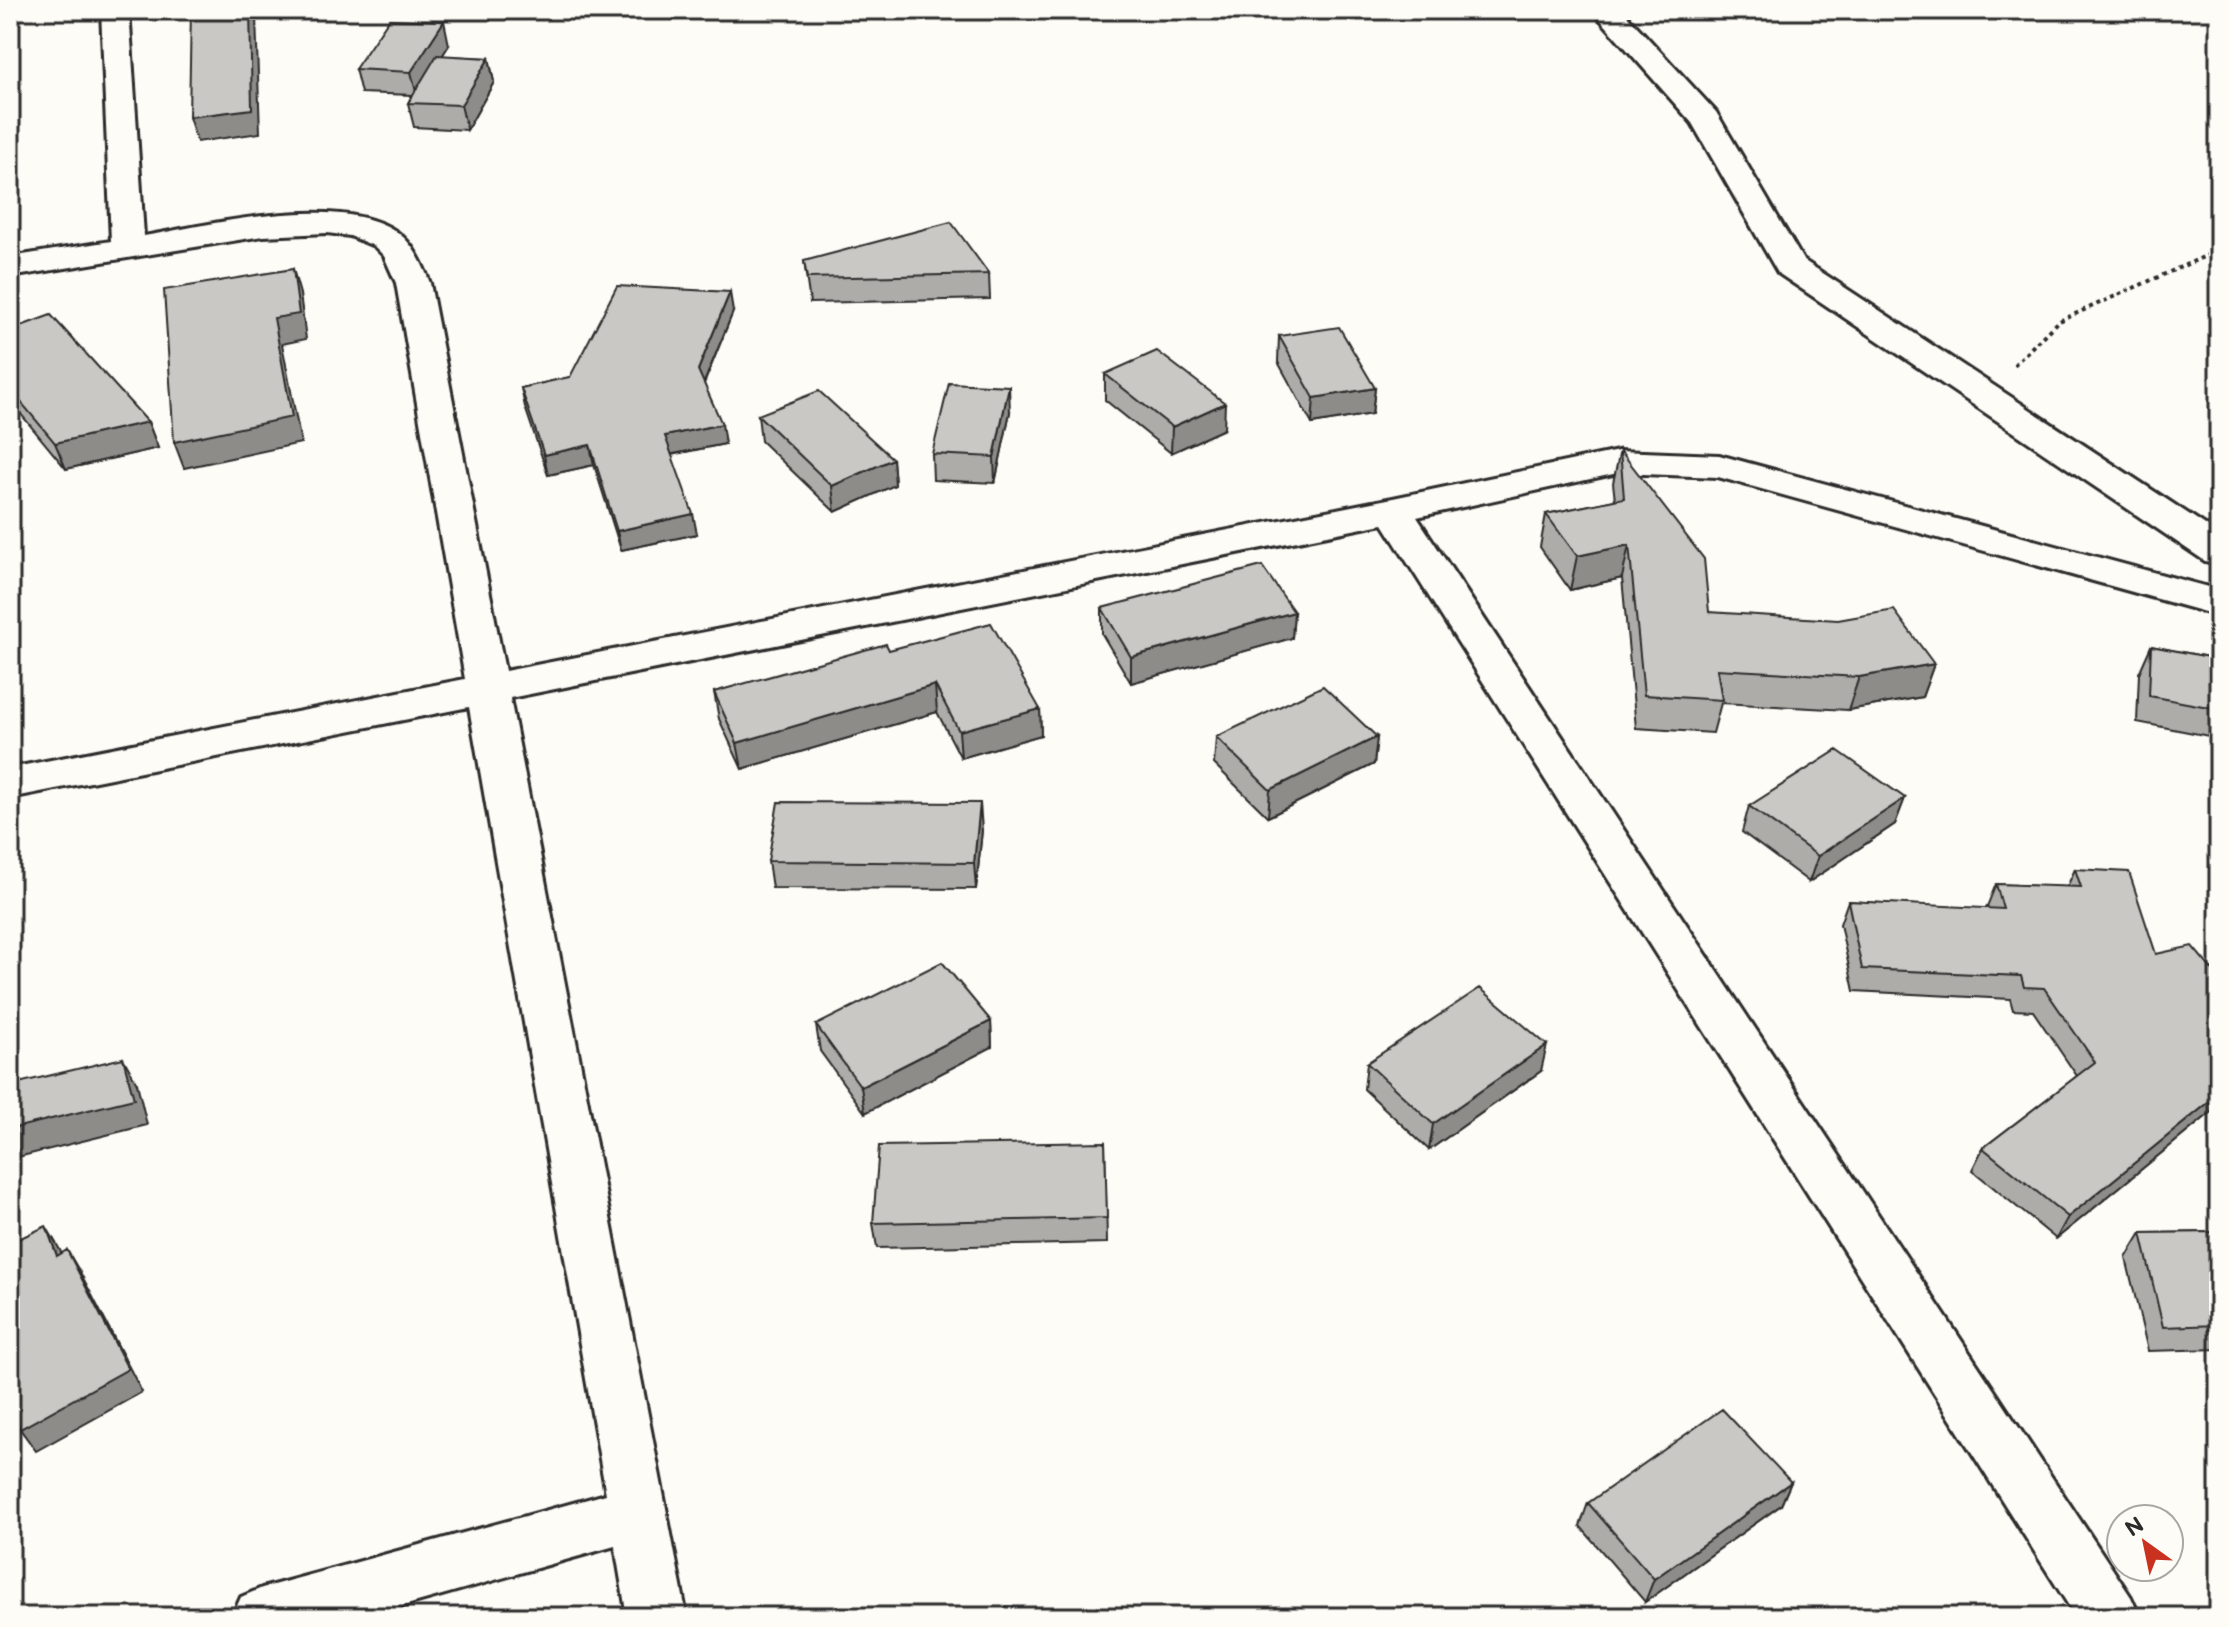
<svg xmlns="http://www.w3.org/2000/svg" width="2229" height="1627" font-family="'Balsamiq Sans',sans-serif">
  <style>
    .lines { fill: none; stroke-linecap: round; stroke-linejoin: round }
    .minor-casing { stroke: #2b2b2b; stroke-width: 6 }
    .path { stroke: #2b2b2b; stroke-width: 4; stroke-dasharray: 4 4; stroke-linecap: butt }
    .minor { fill: #fdfcf7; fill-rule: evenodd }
    .wall { fill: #adaca9; stroke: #2b2b2b; stroke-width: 2 }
    .shaded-wall { fill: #8d8c89; stroke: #2b2b2b; stroke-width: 2 }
    .building { fill: #c9c8c4; stroke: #2b2b2b; stroke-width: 2 }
  </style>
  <rect width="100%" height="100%" fill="#fdfcf7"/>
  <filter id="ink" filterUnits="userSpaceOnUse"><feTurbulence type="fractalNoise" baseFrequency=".0125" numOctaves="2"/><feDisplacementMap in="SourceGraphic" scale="16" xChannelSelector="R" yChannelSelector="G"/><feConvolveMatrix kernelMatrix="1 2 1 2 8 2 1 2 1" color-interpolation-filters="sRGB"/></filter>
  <g filter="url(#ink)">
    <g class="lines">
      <defs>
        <path id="minor" d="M101,10H129L144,236C207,225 341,192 397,232C414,244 423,265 430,283L505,671L1393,498L1618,451L1719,455L2219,590V616L1718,477L1618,473L1417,517L2131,1597L2140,1617H2076L1383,524L510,698L687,1617H627L615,1546L364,1617H232L241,1597L262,1588L606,1494L469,707L10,798V768L465,679L396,283L384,256L374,246L350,236L327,233L263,236L10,277V257L111,241Z
          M1592,10H1622L1716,112L1803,260L2219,534V564L2205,561L1778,273L1692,123Z"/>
      </defs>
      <use href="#minor" class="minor-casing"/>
      <path class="path" d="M2014,365L2057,322L2219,250"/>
      <use href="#minor" class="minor"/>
    </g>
    <path class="wall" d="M449,45L442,56L489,58L494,82L467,130L414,127L408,103L412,95L361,93L355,69Z
      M804,261L989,274L990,299L810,303Z
      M733,312L704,384L725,444L671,455L697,534L621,550L594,465L548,475L525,407L521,388L570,377Z
      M10,330L148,422L158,448L66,469L10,401Z
      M1279,336L1375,388L1372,414L1312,424L1278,362Z
      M1105,374L1224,429L1171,453L1105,400Z
      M1010,412L995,483L933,480L932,454Z
      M758,415L893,459L895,485L835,512L761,441Z
      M1620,450L1709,612L1934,664L1922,697L1848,710L1721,703L1713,733L1636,728L1622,578L1570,590L1540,547L1546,514L1615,500L1613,483Z
      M1102,608L1294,612L1292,638L1131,683L1102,634Z
      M2151,646L2219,659V738L2137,722L2139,673Z
      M889,650L1040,709L1041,735L961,758L937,712L742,769L719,719L714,692Z
      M1216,737H1377L1374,764L1268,817L1214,764Z
      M1905,798L1895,824L1809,882L1742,832L1749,806Z
      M982,830L976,889L772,888L768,861Z
      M2075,869L2156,954L2213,971L2219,969V1106L2056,1239L1972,1170L1983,1148L2077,1076L2033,1011L2013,1010L2010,999L1854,991L1840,924L1848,901L1986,909L1996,884L2067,887Z
      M991,1021L992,1047L865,1113L820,1051L816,1025Z
      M1367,1063L1541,1071L1429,1150L1364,1089Z
      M1105,1142L1107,1243L877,1248L873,1223Z
      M2219,1232V1349L2148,1351L2126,1258L2141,1233Z
      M1791,1482L1781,1505L1645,1602L1580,1526L1588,1503Z"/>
    <path class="shaded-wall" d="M250,10H254L256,16L260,133L197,142L189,117Z
      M444,21L449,45L417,96L411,72Z
      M489,58L494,82L467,130L461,105Z
      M293,269L300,294L306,339L282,344L301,443L184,468L174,442Z
      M730,292L733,312L701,390L698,370Z
      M1009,386L1010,412L995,483L994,457Z
      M1375,388L1372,414L1312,424L1314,398Z
      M1225,403L1224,429L1171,453L1172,427Z
      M148,422L158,448L66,469L55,443Z
      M722,424L725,444L668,455L665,436Z
      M590,445L594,465L548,475L544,455Z
      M893,459L895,485L835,512L832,486Z
      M693,514L697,534L621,550L617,531Z
      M1629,545L1622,578L1570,590L1577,556Z
      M1294,612L1292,638L1131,683V657Z
      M1934,664L1922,697L1848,710L1859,677Z
      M935,685L937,712L742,769L737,743Z
      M1040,709L1041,735L961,758L959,731Z
      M1377,737L1374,764L1268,817L1270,790Z
      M1905,798L1895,824L1809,882L1818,856Z
      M980,803L982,830L976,889L974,863Z
      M991,1021L992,1047L865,1113L861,1087Z
      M1547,1045L1541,1071L1429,1150L1433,1124Z
      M123,1058L137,1083L147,1125L10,1159V1129Z
      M2219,1094V1106L2056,1239L2068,1217Z
      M46,1226L60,1250L71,1279L57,1256Z
      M67,1250L81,1274L142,1392L36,1451L20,1429Z
      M1791,1482L1781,1505L1645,1602L1654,1579Z"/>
    <path class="building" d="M191,10H250L252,109L189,117Z
      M389,19L444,21L411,72L355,69Z
      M437,55L489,58L461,105L408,103Z
      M951,222L989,274L807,278L804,261Z
      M293,269L299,314L274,318L292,417L174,442L164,290Z
      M617,286L730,292L698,370L722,424L665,436L693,514L617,531L590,445L544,455L521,388L570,377Z
      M51,315L148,422L55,443L10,389V330Z
      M1339,327L1375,388L1314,398L1279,336Z
      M1157,351L1225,403L1172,427L1105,374Z
      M949,383L1009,386L994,457L932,454Z
      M819,391L893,459L832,486L758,415Z
      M1620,450L1704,559L1709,612L1838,620L1894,610L1934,664L1859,677L1717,669L1722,700L1644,695L1629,545L1577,556L1546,514L1624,498Z
      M1262,566L1294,612L1131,657L1102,608Z
      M991,623L1040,709L959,731L935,685L737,743L714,692L886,644L889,650Z
      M2151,646L2219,659V709L2149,696Z
      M1323,686L1377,737L1270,790L1216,737Z
      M1837,750L1905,798L1818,856L1749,806Z
      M778,802L980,803L974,863L768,861Z
      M2075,869L2129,872L2156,954L2192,946L2213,971L2219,969V1094L2068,1217L1983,1148L2095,1062L2044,988L2024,987L2021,976L1862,969L1848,901L2003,909L1996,884L2081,887Z
      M942,962L991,1021L861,1087L816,1025Z
      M1480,988L1547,1045L1433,1124L1367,1063Z
      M123,1058L134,1099L10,1129V1085Z
      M1105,1142L1107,1218L873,1223L879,1146Z
      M46,1226L57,1256L67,1250L128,1369L20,1429L10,1407V1243Z
      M2219,1232V1325L2163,1327L2141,1233Z
      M1722,1409L1791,1482L1654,1579L1588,1503Z"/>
  </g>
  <rect width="2229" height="1627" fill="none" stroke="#fdfcf7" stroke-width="40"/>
  <rect x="20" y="20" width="2189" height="1587" fill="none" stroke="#2b2b2b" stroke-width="3" filter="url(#ink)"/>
  <g transform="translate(2145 1543) rotate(327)"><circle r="38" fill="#fdfcf7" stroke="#a9a8a5" stroke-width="2"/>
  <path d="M0-6L14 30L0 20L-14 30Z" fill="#c8321e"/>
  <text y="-12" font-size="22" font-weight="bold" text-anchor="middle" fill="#2b2b2b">N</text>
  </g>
</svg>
